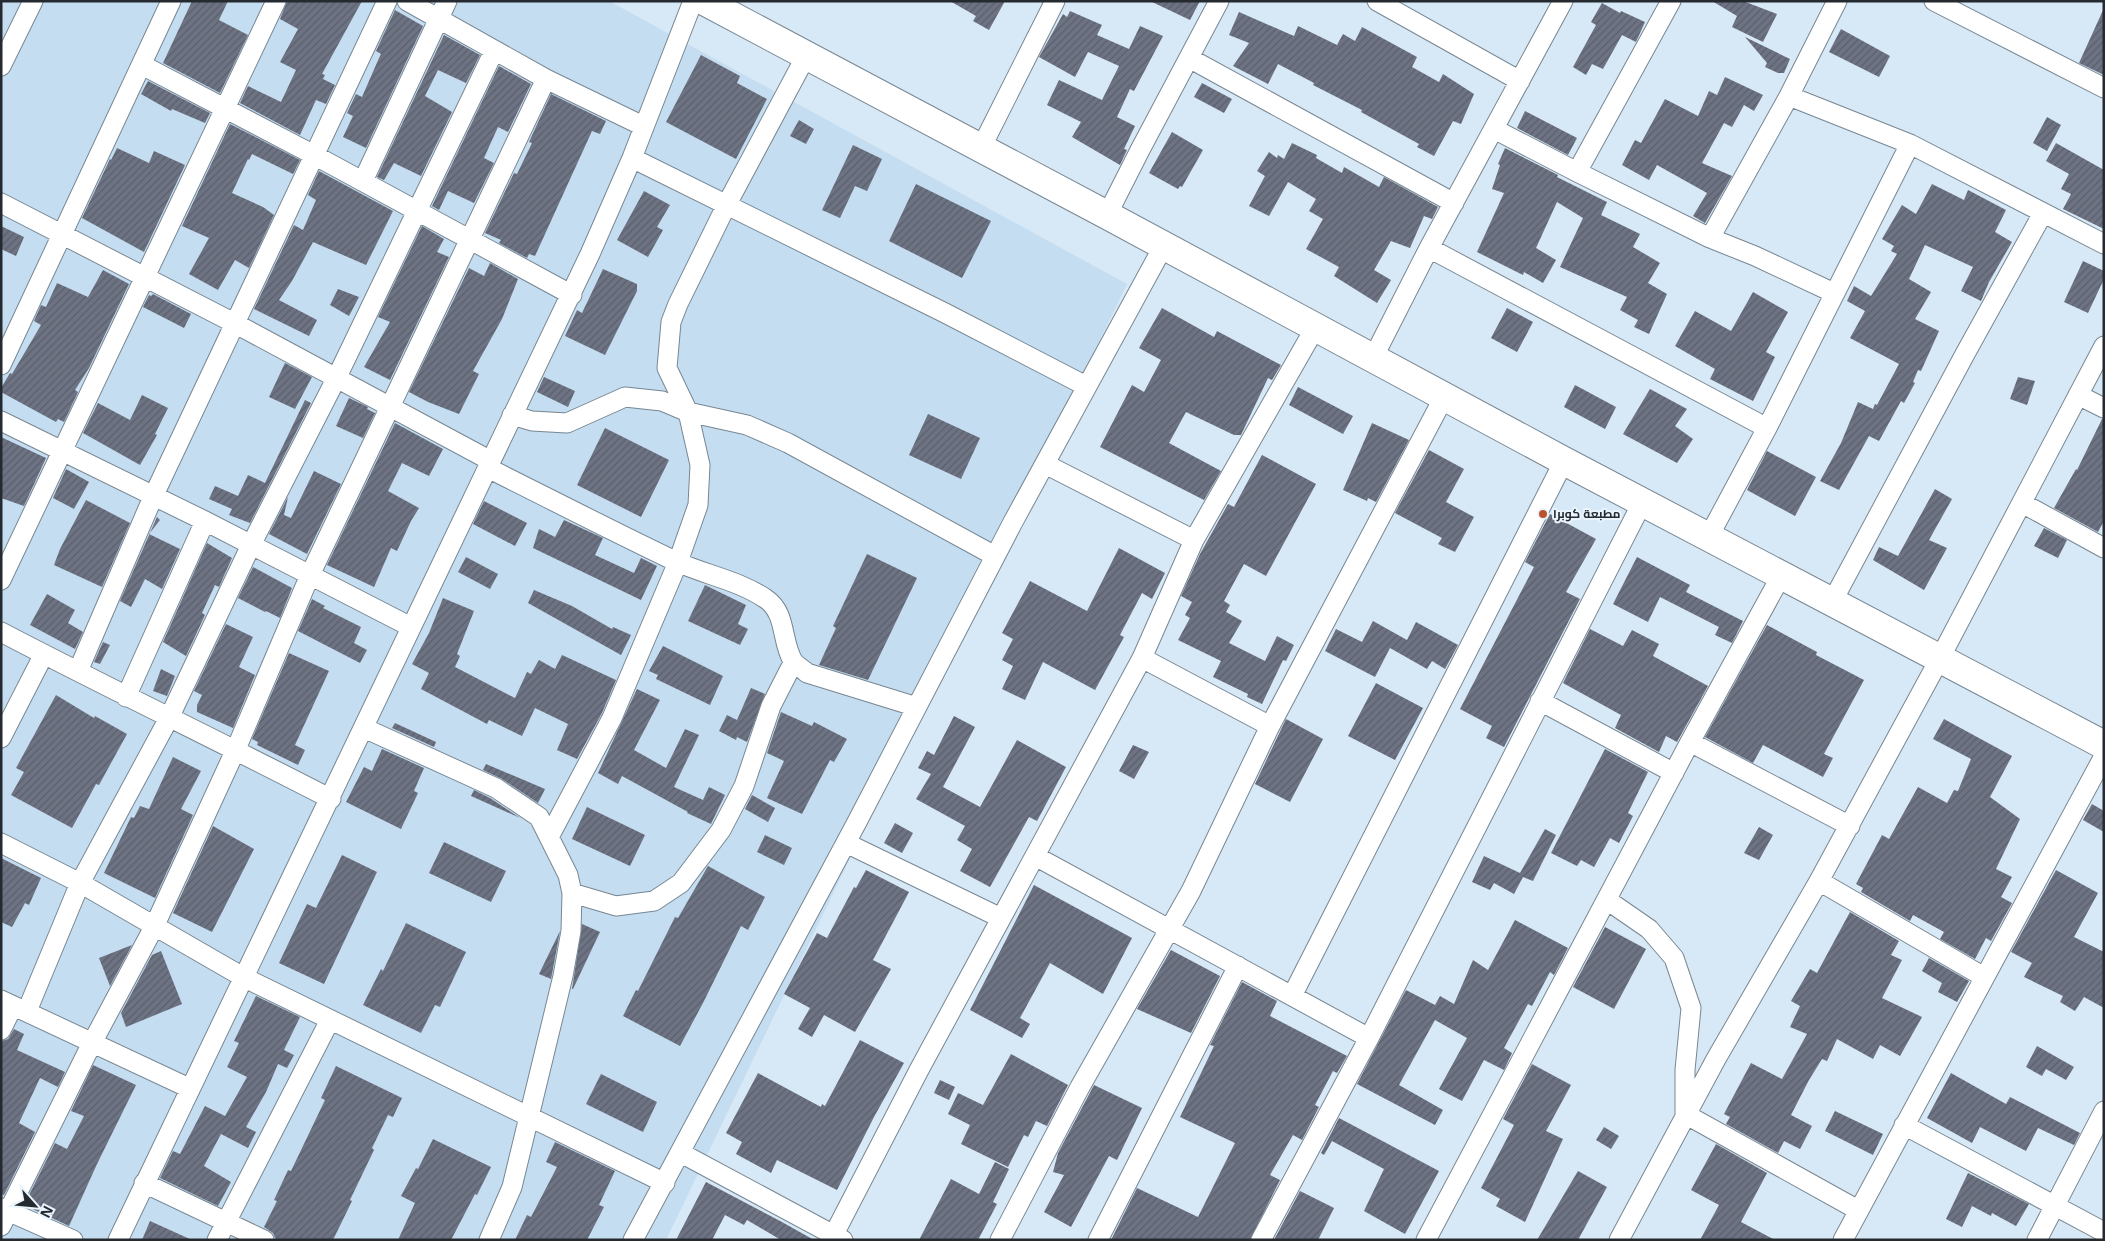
<svg xmlns="http://www.w3.org/2000/svg" width="2105" height="1241" font-family="'Open Sans',Cairo,sans-serif">
  <style>
    .built { fill: #c5ddf0 }
    .building { fill: url(#building-hatch) }
    .lines { fill: none; stroke-linecap: round; stroke-linejoin: round }
    .minor-casing { stroke: #778793; stroke-width: 21 }
    .highway-casing { stroke: #778793; stroke-width: 30 }
    .minor { stroke: #fff; stroke-width: 19 }
    .highway { stroke: #fff; stroke-width: 28 }
    .poi-dot { fill: #ba522c; stroke: #eaf4fd; stroke-width: 2 }
    .labels { text-anchor: middle; stroke-width: 4; stroke-linejoin: round; paint-order: stroke }
    .poi-label { font-size: 12px; font-weight: bold; fill: #242a2f; stroke: #eaf4fd; text-anchor: start }
  </style>
  <defs>
    <pattern id="building-hatch" width="6" height="6" patternUnits="userSpaceOnUse" patternTransform="scale(1.25)"><rect width="6" height="6" fill="#6e7383"/><path d="M-1 1l2-2M0 6l6-6M5 7l2-2" fill="none" stroke="#5a5f6c"/></pattern>
  </defs>
  <rect width="100%" height="100%" fill="#d7e8f6"/>
  <path class="built" d="M1,1H609L1127,284L666,1240H1Z"/>
  <path class="building" d="M192,1H228L219,20L248,35L220,93L163,63Z
    M287,1H362L322,74L325,75L323,79L335,85L326,104L316,100L300,135L240,103L248,86L281,102L296,70L280,62L298,29L280,19Z
    M950,1H1005L989,30L973,21L976,16Z
    M1150,1H1200L1190,20Z
    M1712,1H1743L1777,14L1763,42L1732,27L1737,16Z
    M1602,3L1620,13L1621,11L1645,22L1636,42L1622,35L1603,69L1592,64L1586,75L1573,67L1596,25L1591,22Z
    M2104,8V75L2079,63Z
    M395,10L423,26L366,148L343,137L353,116L347,113L356,94L362,97L379,58L381,54L376,51Z
    M1070,11L1102,25L1097,35L1129,49L1140,26L1163,36L1134,91L1130,89L1117,117L1135,126L1124,149L1127,150L1120,165L1072,137L1081,122L1047,105L1059,80L1102,100L1119,66L1088,52L1075,77L1039,57L1063,14L1067,17Z
    M1239,12L1294,36L1298,26L1337,45L1343,34L1355,41L1362,27L1417,57L1412,67L1439,82L1443,74L1474,94L1461,124L1453,121L1434,156L1417,147L1419,144L1361,112L1362,110L1313,85L1314,83L1278,64L1268,84L1233,66L1249,43L1229,35Z
    M1841,29L1890,56L1879,77L1829,52Z
    M444,35L480,55L466,83L438,70L425,96L452,112L421,176L394,163L384,180L377,177Z
    M1745,37L1790,59L1784,73H1778L1765,67L1767,63Z
    M701,55L740,76L737,83L767,99L736,159L666,122Z
    M499,66L531,84L508,132L498,127L484,158L494,163L474,203L448,191L439,210L432,206Z
    M1725,77L1763,95L1754,111L1744,105L1732,127L1724,123L1702,163L1732,176L1705,223L1693,216L1707,193L1657,165L1649,180L1622,165L1635,140L1641,143L1665,99L1698,116L1709,91L1717,95Z
    M148,81L210,113L205,123L172,109L171,111L141,94Z
    M1202,83L1232,99L1224,113L1194,97Z
    M551,94L606,121L600,134L592,131L535,256L529,254L527,258L499,243L501,240L485,233L514,173L517,174L532,143L529,142Z
    M1525,111L1577,138L1568,155L1517,128Z
    M2047,117L2061,125L2047,151L2033,143Z
    M799,120L814,129L806,144L790,136Z
    M230,124L300,160L293,174L252,154L249,160L248,159L232,193L263,207L274,215L249,268L235,260L218,290L189,274L209,238L182,226Z
    M1172,132L1203,150L1182,187L1180,186L1178,189L1149,173Z
    M1292,143L1317,155L1316,158L1342,173L1344,167L1379,187L1384,177L1438,207L1432,219L1424,216L1410,248L1391,241L1374,270L1391,280L1377,303L1334,276L1339,267L1306,249L1323,219L1309,211L1316,199L1288,182L1269,216L1249,206L1265,176L1257,171L1269,152L1277,158L1278,155L1284,159Z
    M2056,143L2104,170V229L2063,209L2071,194L2061,189L2069,174L2046,161Z
    M853,145L882,159L867,191L855,186L840,218L822,210Z
    M117,148L149,163L154,151L185,165L144,252L82,218L110,159L111,160Z
    M1505,148L1558,175L1557,177L1607,202L1601,215L1640,234L1633,247L1660,263L1648,283L1667,294L1649,334L1634,327L1638,320L1620,310L1627,297L1560,267L1583,218L1557,202L1536,248L1556,260L1543,283L1524,272L1523,275L1477,252L1504,193L1492,189L1500,165L1498,164Z
    M319,171L393,211L366,265L313,242L292,281L279,300L317,320L309,336L254,309L294,225L303,230L316,200L308,195Z
    M916,184L991,221L962,278L889,241Z
    M1932,184L1964,200L1968,190L2006,210L1995,232L2012,242L1989,282L1981,301L1961,291L1973,267L1925,245L1909,279L1931,292L1915,319L1939,331L1921,371L1918,370L1913,382L1915,383L1904,403L1901,401L1879,441L1869,436L1839,490L1820,481L1841,443L1858,402L1873,409L1875,404L1877,405L1899,364L1850,338L1865,311L1847,301L1854,286L1871,296L1897,254L1891,251L1894,246L1882,239L1902,205L1916,214Z
    M644,191L670,205L657,227L663,230L648,257L617,240Z
    M1,226L24,237L16,256L1,249Z
    M422,226L444,239L437,252L449,257L390,380L364,367L390,322L378,317Z
    M2083,261L2104,271V279L2088,313L2064,302Z
    M490,263L518,279L502,319L473,371L479,374L459,414L428,402L409,392L469,268L484,276Z
    M603,269L637,284V291L605,355L565,336L577,310L582,313Z
    M103,270L129,284L89,368L75,390L78,392L64,422L58,419L56,422L1,392V388L10,373L12,374L41,325L34,321L41,305L46,307L57,283L88,297Z
    M338,289L359,297L349,316L330,305Z
    M1753,292L1788,312L1766,352L1775,357L1753,401L1710,379L1715,369L1675,346L1695,311L1731,331Z
    M153,294L191,314L184,328L143,307L149,295L151,296Z
    M1162,308L1214,337L1217,331L1281,365L1272,380L1268,378L1241,435H1234L1186,412L1169,443L1221,471L1204,500L1100,447L1132,385L1144,392L1161,360L1139,348Z
    M1507,308L1533,322L1517,352L1491,338Z
    M285,363L312,377L295,409L269,397Z
    M544,377L575,391L568,407L537,392Z
    M2018,377L2035,381L2027,405L2010,399Z
    M1575,385L1616,407L1605,429L1564,407Z
    M1298,387L1353,416L1343,434L1289,405Z
    M1650,389L1687,409L1675,426L1693,439L1677,463L1623,434Z
    M142,395L168,408L155,434L157,435L140,465L83,433L98,403L130,420Z
    M349,398L368,407L367,409L375,413L363,438L336,426Z
    M305,400L311,403L250,523L229,515L232,509L209,499L215,486L238,496L248,475L265,483Z
    M928,414L980,438L961,479L909,455Z
    M2102,419H2104V521L2098,532L2054,508L2076,469L2077,470Z
    M395,423L443,449L429,476L402,463L388,491L419,508L411,521L397,551L391,548L374,587L327,565Z
    M1372,423L1409,440L1376,502L1368,498L1367,501L1343,490Z
    M605,428L669,460L641,517L577,485Z
    M1,437L46,458L24,506L1,498Z
    M1429,450L1464,469L1446,502L1474,517L1455,552L1438,544L1442,538L1395,513Z
    M1767,451L1816,477L1795,516L1747,490Z
    M1262,455L1316,484L1266,576L1244,564L1224,601L1230,605L1226,612L1242,621L1229,643L1265,661L1277,636L1294,645L1286,661L1283,660L1262,704L1247,697L1248,694L1213,677L1221,661L1178,640L1190,618L1185,615L1192,602L1181,596L1200,554L1228,504L1234,507Z
    M66,469L89,482L74,509L53,498Z
    M314,471L341,484L307,554L269,534L288,497L284,515L291,518Z
    M1935,489L1952,499L1929,540L1947,548L1924,590L1873,560L1879,547L1898,556Z
    M86,500L130,523L102,587L54,565L60,549Z
    M484,501L527,523L515,546L473,524Z
    M1550,514L1596,539L1566,592L1580,599L1504,747L1486,738L1492,726L1460,709L1534,567L1525,562Z
    M157,517L160,520L149,534L180,549L162,589L145,579L131,607L120,601Z
    M564,520L603,538L595,555L634,573L641,558L657,566L641,600L533,548L539,529L555,537Z
    M2044,528L2067,540L2058,558L2034,546Z
    M207,543L232,558L219,587L215,585L202,613L205,615L186,656L163,642Z
    M1119,548L1165,573L1152,599L1142,593L1120,635L1124,637L1095,690L1043,662L1025,700L1002,689L1013,666L1002,660L1013,639L1002,633L1030,581L1087,611Z
    M867,554L917,578L868,680L819,665L836,628L833,626Z
    M466,557L498,574L490,589L458,572Z
    M1637,557L1690,585L1686,592L1743,621L1732,643L1715,635L1719,627L1660,597L1648,622L1613,604Z
    M253,567L292,588L280,618L266,611L265,612L238,598Z
    M705,585L746,605L738,624L748,629L740,645L688,621Z
    M534,590L572,606L612,629L613,627L631,635L621,655L528,603Z
    M47,594L75,610L68,623L83,632L75,649L30,625Z
    M443,598L474,611L457,654L460,656L455,667L515,698L527,672L531,674L539,660L555,669L562,655L616,680L602,713L577,759L557,750L568,724L535,708L522,736L489,720L487,724L421,689L429,673L412,664L429,633Z
    M312,599L325,606L323,608L361,627L354,643L367,650L360,663L298,631Z
    M1373,621L1407,640L1416,622L1458,645L1445,669L1432,661L1427,669L1390,648L1375,677L1325,651L1336,629L1362,642Z
    M226,624L253,637L239,667L255,675L233,728L197,712V705L202,695L194,691Z
    M1767,625L1817,652L1816,655L1864,680L1824,754L1833,758L1823,777L1763,745L1753,763L1705,737Z
    M1590,629L1623,646L1632,630L1659,644L1653,656L1708,686L1677,742L1666,736L1659,752L1615,728L1621,715L1563,683Z
    M103,642L110,645L100,664L94,662Z
    M663,646L723,676L710,705L656,679L658,675L649,671Z
    M289,653L329,671L295,745L305,750L298,765L257,745L258,742L252,739Z
    M161,669L175,676L167,696L153,691Z
    M1376,683L1423,708L1395,760L1348,736Z
    M751,688L765,694L747,742L737,737L736,740L719,731L727,715L737,720Z
    M637,689L660,700L634,750L666,768L685,729L699,735L674,787L703,800L709,787L725,795L711,824L687,813L688,812L622,776L618,784L598,773Z
    M56,695L94,718L95,716L127,734L99,785L96,784L72,828L11,795L24,772L16,768Z
    M781,712L812,726L814,722L847,739L834,762L830,760L802,814L767,798L784,761L767,753Z
    M954,716L975,727L943,787L980,807L1017,740L1066,767L1037,821L1029,817L990,887L960,871L972,849L957,840L965,826L916,799L931,774L918,768L927,751L934,755Z
    M1286,719L1323,739L1290,802L1255,784Z
    M1944,719L2012,756L1990,797L2020,819L1996,869L2012,877L2001,897L2012,903L1991,941L1986,938L1975,959L1940,939L1944,932L1913,915L1910,921L1861,892L1863,888L1856,884L1882,835L1889,839L1918,787L1947,803L1954,790L1958,791L1971,759L1933,739Z
    M395,723L436,742L434,747L392,728Z
    M1133,745L1149,752L1134,779L1119,771Z
    M382,749L424,768L414,791L418,793L401,829L346,802L364,767L372,771Z
    M1605,749L1648,772L1628,813L1633,816L1619,843L1610,838L1594,867L1581,860L1577,866L1551,853Z
    M173,757L201,771L181,809L193,815L155,898L104,873L131,817L134,818L140,806L149,809Z
    M486,764L545,789L538,803L502,779L483,770Z
    M474,790L490,798L520,818L471,796Z
    M752,795L775,808L768,822L745,809Z
    M2092,804L2104,811V832L2083,820Z
    M587,807L645,835L630,866L572,839Z
    M895,823L913,833L902,853L884,843Z
    M213,826L254,849L212,932L173,913Z
    M1759,827L1773,835L1759,860L1744,853Z
    M1545,829L1556,835L1533,881L1523,877L1514,894L1494,883L1490,890L1472,882L1484,856L1520,873Z
    M765,835L792,848L784,865L757,852Z
    M444,842L506,871L491,902L429,873Z
    M342,855L377,872L324,984L279,963L307,904L316,908Z
    M1,858L41,878L29,905L25,903L12,927L1,922Z
    M708,866L765,897L748,930L741,926L703,1003L680,1046L623,1016L636,990L638,991L675,917L678,918Z
    M866,870L909,892L873,960L891,969L855,1032L824,1015L812,1037L798,1029L810,1008L784,994L817,933L827,938L854,887L856,888Z
    M2056,870L2098,893L2074,937L2104,952V1008L2084,997L2075,1011L2060,1002L2063,996L2024,977L2032,963L2011,952Z
    M1034,885L1132,938L1103,994L1050,963L1020,1018L1030,1024L1022,1038L970,1010Z
    M1850,912L1899,941L1891,955L1902,960L1882,998L1922,1017L1900,1056L1880,1045L1873,1059L1837,1039L1827,1061L1822,1059L1809,1080L1791,1115L1812,1126L1800,1149L1784,1141L1778,1153L1726,1124L1730,1117L1724,1114L1751,1063L1782,1079L1807,1034L1790,1027L1800,1006L1791,1001L1810,969L1817,973Z
    M1515,920L1568,948L1554,975L1550,972L1532,1006L1528,1004L1504,1048L1512,1053L1504,1070L1484,1060L1462,1101L1439,1089L1467,1038L1435,1020L1399,1085L1443,1110L1435,1125L1357,1084L1406,990L1435,1005L1440,996L1454,1004L1473,960L1488,970Z
    M406,923L466,952L440,1007L435,1005L421,1033L363,1005L381,969L383,971Z
    M582,924L600,932L573,989H572Z
    M1605,927L1646,949L1614,1009L1573,987Z
    M560,931L552,974L551,979L539,974Z
    M132,945L110,986L99,958Z
    M1171,950L1220,976L1191,1033L1137,1009Z
    M161,951L182,1004L126,1027L121,1013L152,955Z
    M1929,958L1969,981L1957,1002L1938,992L1942,983L1922,971Z
    M1242,982L1277,1001L1270,1016L1347,1056L1337,1073L1333,1071L1315,1105L1319,1107L1302,1140L1293,1135L1270,1175L1280,1180L1250,1240H1111L1137,1188L1198,1217L1235,1143L1180,1117L1214,1046L1210,1045Z
    M256,996L300,1017L284,1050L294,1055L287,1068L278,1064L266,1092L246,1127L256,1132L248,1148L221,1134L204,1166L231,1182L218,1206L160,1178L173,1151L180,1154L205,1106L225,1116L247,1077L227,1067L239,1043L234,1041Z
    M14,1029L24,1034L17,1050L65,1072L58,1087L40,1078L19,1123L35,1132L4,1195L1,1194V1041L8,1039Z
    M860,1040L904,1063L874,1117L837,1190L777,1160L771,1173L736,1154L742,1142L726,1133L758,1073L821,1107L822,1104L825,1106Z
    M2037,1046L2074,1067L2066,1080L2046,1069L2042,1076L2026,1067Z
    M1011,1054L1068,1085L1047,1126L1036,1121L1028,1137L1024,1135L1008,1167L961,1144L970,1125L948,1114L958,1093L983,1105Z
    M1532,1064L1571,1085L1546,1131L1563,1139L1525,1222L1496,1206L1500,1199L1481,1188L1514,1125L1503,1119Z
    M93,1065L136,1085L97,1164L69,1226L24,1205L55,1143L67,1149L84,1116L71,1111Z
    M336,1066L402,1098L393,1117L388,1115L372,1148L374,1150L350,1200L352,1201L333,1240H278L275,1238L273,1233L264,1227L277,1201L274,1200L288,1170L291,1171L325,1100L321,1098Z
    M1951,1073L2006,1104L2010,1097L2080,1133L2074,1145L2038,1128L2026,1151L1980,1127L1972,1143L1927,1118Z
    M601,1074L657,1102L643,1132L586,1104Z
    M940,1080L955,1087L949,1100L934,1093Z
    M1094,1085L1142,1108L1117,1160L1109,1156L1071,1227L1044,1212L1064,1175L1053,1172L1058,1153Z
    M1835,1111L1883,1134L1873,1155L1825,1131Z
    M1339,1118L1439,1171L1405,1234L1364,1211L1384,1169L1332,1141L1324,1155L1321,1153Z
    M1604,1127L1619,1136L1611,1149L1596,1140Z
    M433,1139L491,1167L477,1195L475,1194L451,1240H398L415,1203L401,1196L416,1168L418,1169Z
    M555,1142L615,1171L599,1205L604,1207L587,1240H515L527,1215L531,1217L557,1167L546,1162Z
    M1716,1144L1767,1173L1741,1222L1775,1240H1700L1719,1205L1691,1190Z
    M995,1162L1009,1169L993,1202L997,1204L978,1240H919L951,1179L979,1194Z
    M1578,1171L1607,1187L1578,1240H1537Z
    M1968,1173L2029,1204L2016,1226L1992,1213L1991,1216L1972,1206L1962,1227L1946,1219Z
    M706,1182L782,1222L814,1240H781L747,1220L744,1225L725,1215L712,1240H676Z
    M1300,1191L1334,1208L1318,1240H1274Z
    M150,1221L192,1240H142Z"/>
  <g class="lines">
    <defs>
      <path id="minor" d="M407,1L546,79L643,126
        M1377,1L1520,81
        M1934,1L2104,88
        M1189,58L1454,203
        M142,65L314,155L572,295
        M1,66L33,1
        M1789,96L1910,144L2104,244
        M1494,129L1577,172L1710,238L1755,256L1834,293
        M981,148L1055,1
        M632,158L945,313L1086,386
        M1577,172L1671,1
        M363,181L447,1
        M1,203L236,324L491,461
        M1107,215L1140,150L1219,1
        M1710,238L1789,96L1837,1
        M1429,248L1767,428
        M1373,358L1429,248L1563,1
        M1,365L171,1
        M2078,395L2104,408
        M512,415L532,421L567,423L625,397L662,401L688,412L747,425L788,443L995,556
        M1,421L205,521L411,627
        M1045,464L1194,540
        M488,468C550,499 612,531 675,561C705,575 738,580 766,599C787,613 781,642 793,661C796,666 803,669 807,673L917,707
        M2022,503L2104,548
        M1708,538L1767,428L1910,144
        M1,580L276,1
        M1832,602L1965,354L2043,213
        M1,632C110,689 221,742 331,799
        M1142,658L1270,726
        M78,671L153,497L387,1
        M126,697L205,521
        M1540,701L1674,773
        M364,728L496,788L539,817L568,875L572,893L571,931L563,976L512,1187L489,1240
        M1,738L44,654
        M1690,742L1850,826
        M549,837L612,718L678,562L698,505L700,465L688,412L667,368L671,322L678,304L727,204L806,56
        M1,843L80,883L243,977L665,1183
        M846,843L1001,918
        M1035,856L1369,1038
        M1819,881L1984,977
        M572,893L616,906L654,901L681,883L721,830L744,786L771,706L793,663
        M1607,900L1649,929L1674,958L1691,1008L1685,1070V1114L1858,1210
        M1292,996L1564,461
        M1,1000L189,1088
        M27,1011L80,883L169,718L251,545L336,379L494,51
        M1,1030L13,1006
        M1904,1125L2104,1232
        M681,1153L843,1240
        M144,1183L264,1240
        M1,1208L73,1240
        M1,1226L92,1043L154,927L236,749L310,575L546,79
        M118,1240L590,254L632,158L693,1
        M217,1240L330,1020
        M633,1240L857,822L1013,522L1163,247
        M831,1240L919,1070L1142,658L1194,540L1315,328
        M1000,1240L1080,1087L1191,891L1270,726L1444,397
        M1098,1240L1238,966
        M1261,1240L1369,1038L1642,503
        M1426,1240L1690,742L1781,576
        M1619,1240L1716,1059L1819,881L1939,660L2104,346
        M1843,1240L2104,756
        M2037,1240L2104,1111"/>
      <path id="highway" d="M704,1L1107,215L1564,461L2104,745"/>
    </defs>
    <use href="#minor" class="minor-casing"/>
    <use href="#highway" class="highway-casing"/>
    <use href="#minor" class="minor"/>
    <use href="#highway" class="highway"/>
  </g>
  <circle class="poi-dot" cx="1543" cy="514" r="5"/>
  <g class="labels">
    <g class="poi-label">
      <text x="1553" y="518">مطبعة كوبرا</text>
    </g>
  </g>
  <rect width="2105" height="1241" fill="none" stroke="#242a2f" stroke-width="5"/>
  <g transform="translate(35 1206) rotate(117)" stroke="#eaf4fd" stroke-width="4" paint-order="stroke">
  <path d="M0-4L9 19L0 12L-9 19Z" fill="#242a2f"/>
  <text y="-8" font-size="14" font-weight="bold" text-anchor="middle" fill="#242a2f">N</text>
  </g>
</svg>
